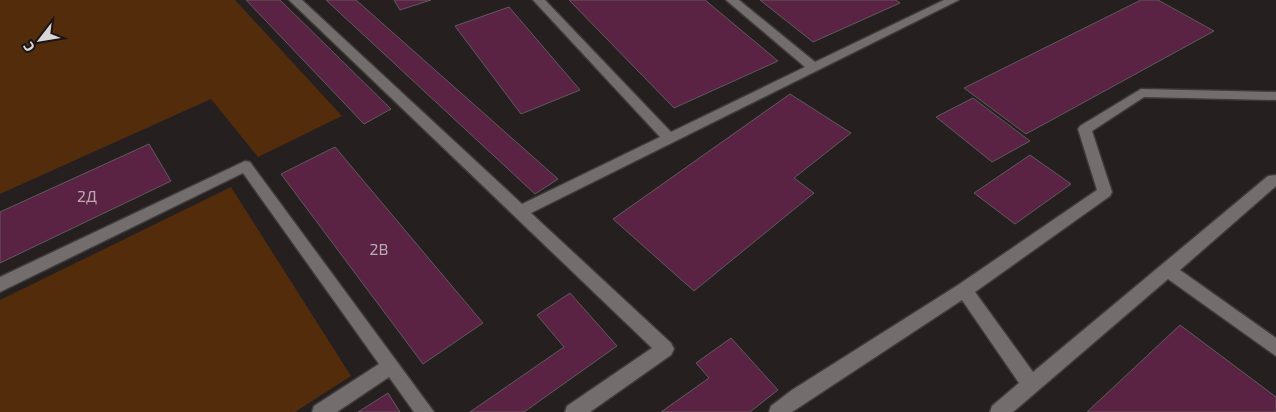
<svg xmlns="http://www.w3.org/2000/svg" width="1276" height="412" font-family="'Exo 2',sans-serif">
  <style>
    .green { fill: #532c0c }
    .building { fill: #5b2343; stroke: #605a5d }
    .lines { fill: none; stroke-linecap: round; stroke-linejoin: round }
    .minor-casing { stroke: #3f3a3a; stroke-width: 3 }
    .minor { fill: #746d6d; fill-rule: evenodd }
    .labels { text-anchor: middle; stroke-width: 4; stroke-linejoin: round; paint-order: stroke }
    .number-label { font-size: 16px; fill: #baa9b1 }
  </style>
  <rect width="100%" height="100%" fill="#251f20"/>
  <path class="green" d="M0,0H235L342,116L258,157L211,99L0,194Z
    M231,187L351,376L295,412H0V300Z"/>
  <path class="building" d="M246,0H280L391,109L364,124Z
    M326,0H356L558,179L535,194Z
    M394,0H431L400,10Z
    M569,0H705L778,61L674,108Z
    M760,0H896L900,3L813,42Z
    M1141,0H1158L1214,31L1026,134L964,88Z
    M509,7L580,90L521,114L455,26Z
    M790,94L851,133L794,178L814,193L694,291L613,219Z
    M973,98L1030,141L992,162L936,117Z
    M149,144L171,181L0,263V212Z
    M335,147L483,323L423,364L281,174Z
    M1030,155L1071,184L1015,224L974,193Z
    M570,293L617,346L524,412H470L564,347L537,315Z
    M1180,325L1276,397V412H1087Z
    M731,338L778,390L750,412H661L709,378L696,363Z
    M388,393L400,412H358Z"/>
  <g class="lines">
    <defs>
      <path id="minor" d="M289,0H302L522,204L660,137L533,0H545L671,132L805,67L726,0H739L815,62L944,0H959L531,213L671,343L674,349L671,355L590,412H565L567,406L652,348Z
        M1141,89L1276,92V100L1144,97L1092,131L1112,192L1110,196L975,292L1033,372L1268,176L1276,175V186L1180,270L1276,338V356L1168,279L1013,412H990L992,406L1019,383L962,300L792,412H769L771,406L792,390L958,285L1097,190L1078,129L1080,126Z
        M245,161L250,162L434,412H414L389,377L337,412H312L314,406L379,364L243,173L0,292V277Z"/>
    </defs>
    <use href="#minor" class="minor-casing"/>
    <use href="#minor" class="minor"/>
  </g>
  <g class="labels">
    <g class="number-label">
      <text x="87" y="202">2Д</text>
      <text x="379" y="255">2В</text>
    </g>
  </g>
  <g transform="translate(40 40) rotate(239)" stroke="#1b1616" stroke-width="4" paint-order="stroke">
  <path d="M0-4L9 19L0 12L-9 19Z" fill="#dad6d6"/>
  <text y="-8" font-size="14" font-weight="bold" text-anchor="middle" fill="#dad6d6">С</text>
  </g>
</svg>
